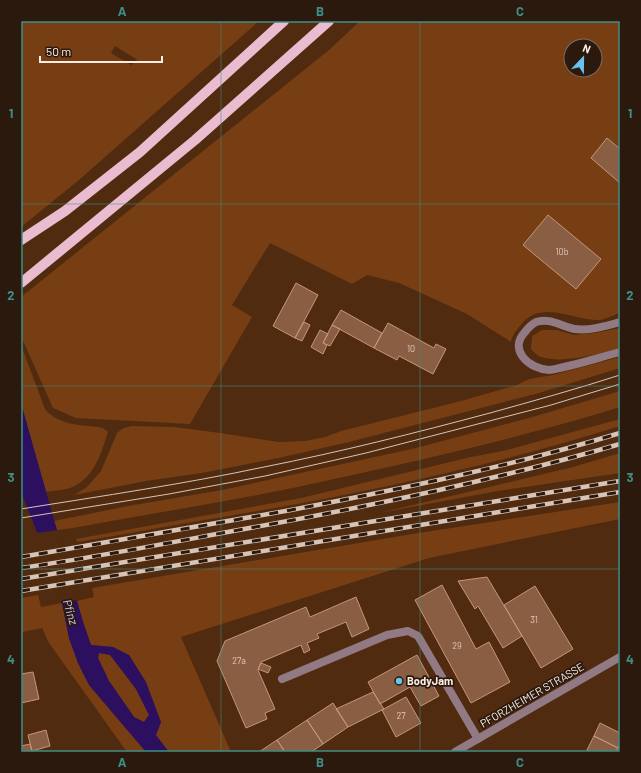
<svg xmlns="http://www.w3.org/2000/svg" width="641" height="773" font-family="Barlow,sans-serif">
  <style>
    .green { fill: #773d13; fill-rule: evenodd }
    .water { fill: #2d0f5f; fill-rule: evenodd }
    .pier { fill: #512b10 }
    .building { fill: #895e43; stroke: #c5967a }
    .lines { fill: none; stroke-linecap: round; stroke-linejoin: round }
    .service { stroke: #917a83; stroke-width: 8 }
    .minor { stroke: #917a83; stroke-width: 8 }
    .primary { stroke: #ebbccf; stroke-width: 10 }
    .tram { stroke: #d8c4b7; stroke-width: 1 }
    .rail-casing { stroke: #d8c4b7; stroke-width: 4.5 }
    .rail { stroke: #2b190e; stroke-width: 3; stroke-dasharray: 9; stroke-linecap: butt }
    .grid { fill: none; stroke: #3f8e86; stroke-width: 1; stroke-opacity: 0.55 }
    .poi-dot { fill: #69c3f1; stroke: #2b190e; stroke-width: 1.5 }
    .labels { text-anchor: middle; stroke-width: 3.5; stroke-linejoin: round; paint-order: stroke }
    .number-label { font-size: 9px; fill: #e0cabc }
    .poi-label { font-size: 11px; font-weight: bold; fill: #fdeee5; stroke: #2b190e; text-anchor: start }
    .street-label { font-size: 11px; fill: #fdeee5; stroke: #2b190e }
    .water-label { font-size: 12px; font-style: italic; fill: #d2caf8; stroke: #2b190e }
    .neatline { fill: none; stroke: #3f8e86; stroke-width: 1.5 }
    .grid-label { font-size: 13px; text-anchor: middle; font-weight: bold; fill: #3f8e86 }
  </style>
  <rect width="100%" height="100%" fill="#512b10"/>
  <path class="green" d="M21,21H259L79,180L21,227ZM115,46L136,59L137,60L131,65L111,53Z
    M360,21H620V313C613,315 603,321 596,320C571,319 539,299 520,326C516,331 512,335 511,342L467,314L399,283L367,275L352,284L270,243L232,305L252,317L190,424L76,418L53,408L21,336V297L329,50ZM571,46H595V70H571Z
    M620,328V348C597,354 564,364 541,357C537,356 534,352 531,349L532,336L542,330H557L574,335L595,333Z
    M21,345L45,409C60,427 82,424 103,428L108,432C101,454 94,479 70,488C63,490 53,491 45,492L21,403Z
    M620,357V368L539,393L349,442L283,457L202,473L146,481L74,495L87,487L101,471L117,433L122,429L131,426L174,427L220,433L279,442L305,441L325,437L341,431L461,401L517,385L529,379L553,375Z
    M620,391V407C510,441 396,466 283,490C213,504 143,515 73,528L57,530L54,521L128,506L222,490L412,449L536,416Z
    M620,419V426C494,466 359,494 229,516C178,524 128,534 77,542L76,539L301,498L471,457L503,451Z
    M620,453V473L498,491L379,513L573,467Z
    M620,502V519L429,558L181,637L231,752H169L155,735L161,722L113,647L91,645L83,622L77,601L94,597L92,588L412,534Z
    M38,595L41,607L62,603L69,638L78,663L89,685L146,752H127L49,643L42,628L23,632L21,634V598Z
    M99,653L110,654L136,689L149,715L144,722L134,717L109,681L98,658Z"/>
  <path class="water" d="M21,403L83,622L91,645L113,647L129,655L146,682L161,722L156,735L169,752H146L89,685L78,663L69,638L62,603L35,527L21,492ZM99,653L110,655L136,689L149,715L144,722L134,717L109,681L98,658Z"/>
  <path class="pier" d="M59,530L79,600L60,603L36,533Z"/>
  <path class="building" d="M607,138L620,149V183L591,158Z
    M548,215L601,259L576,289L523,245Z
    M296,283L318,295L295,338L273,326Z
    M341,310L382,333L374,348L332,325Z
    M304,322L310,325L302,341L295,338Z
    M388,323L434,348L436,344L446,349L433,374L399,356L397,360L374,348Z
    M332,325L340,329L330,346L323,343Z
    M320,330L328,334L323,343L327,345L323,354L311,347Z
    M487,577L522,636L503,648L478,606L475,609L458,581Z
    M442,585L476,649L489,642L510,682L471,703L415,600Z
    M535,586L573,649L541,668L504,605Z
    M356,597L369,629L352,637L346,622L317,634L319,638L307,643L310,650L304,653L301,645L261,662L258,670L275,709L265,713L267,719L246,728L217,661L225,641L306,607L310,617Z
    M417,655L439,696L421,706L410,687L380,704L368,682Z
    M261,663L271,667L268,673L258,669Z
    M33,672L39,699L21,703V674Z
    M373,692L384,709L348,727L336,709Z
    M406,697L421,723L396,737L382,710Z
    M333,703L348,727L323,744L307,720Z
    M307,720L323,744L311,752H285L277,740Z
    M600,723L620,733V744L618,748L594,736Z
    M46,730L50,746L32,751L28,735Z
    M594,736L618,748L616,752H592L587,750Z
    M277,740L285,752H259Z
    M30,744L32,751L21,752V746Z"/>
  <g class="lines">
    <path class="service" d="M620,322C606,326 589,331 575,329C562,327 550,317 536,322C532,324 528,328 525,332C508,350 529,369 549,370C554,370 559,368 564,367C583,363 601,357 620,352
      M282,679L387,635L408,631L418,636L478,739"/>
    <path class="minor" d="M455,752L620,657"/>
    <path class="primary" d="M21,240L65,211L140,152L284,21
      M21,283L195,140L329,21"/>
    <path class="tram" d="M21,509C102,496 184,484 264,467C340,452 415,433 490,413C533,401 577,389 620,375
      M21,518L169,494L265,476L366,453L551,405L620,384"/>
    <defs>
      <path id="rail" d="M21,557C111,542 201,526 291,510C401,489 512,466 620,433
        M21,568C92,558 163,544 233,531C363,508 493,481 620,444
        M21,579L620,481
        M21,591L620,492"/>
    </defs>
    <use href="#rail" class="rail-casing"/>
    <use href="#rail" class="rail"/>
  </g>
  <path class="grid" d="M221,21V752M420,21V752M21,204H620M21,386H620M21,569H620"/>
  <circle class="poi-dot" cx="399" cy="681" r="4"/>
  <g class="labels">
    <g class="number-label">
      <text x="562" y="255">10b</text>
      <text x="411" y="352">10</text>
      <text x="534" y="623">31</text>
      <text x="457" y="649">29</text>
      <text x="239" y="664">27a</text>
      <text x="401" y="719">27</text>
    </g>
    <g class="poi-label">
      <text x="407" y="685">BodyJam</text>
    </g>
    <g class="street-label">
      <text transform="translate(532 695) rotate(-30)" y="4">PFORZHEIMER STRASSE</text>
    </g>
    <g class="water-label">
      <text transform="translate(70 612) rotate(73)" y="4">Pfinz</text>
    </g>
  </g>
  <rect width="641" height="773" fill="none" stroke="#2b190e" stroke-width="44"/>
  <g transform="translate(583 58) rotate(22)"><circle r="19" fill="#2b190e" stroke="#7f6e64"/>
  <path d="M0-3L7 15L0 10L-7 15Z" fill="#69c3f1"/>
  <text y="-6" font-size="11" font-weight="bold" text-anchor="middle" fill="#fdeee5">N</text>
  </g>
  <path d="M40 56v6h122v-6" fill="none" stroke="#fdeee5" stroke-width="2"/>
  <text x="46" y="56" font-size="12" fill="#fdeee5" stroke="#2b190e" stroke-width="3" paint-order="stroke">50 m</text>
  <rect x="22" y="22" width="597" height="729" class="neatline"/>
  <g class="grid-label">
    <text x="122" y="16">A</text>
    <text x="320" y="16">B</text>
    <text x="520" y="16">C</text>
    <text x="11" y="118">1</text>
    <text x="630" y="118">1</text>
    <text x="11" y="300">2</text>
    <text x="630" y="300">2</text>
    <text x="11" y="482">3</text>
    <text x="630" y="482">3</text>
    <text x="11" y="664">4</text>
    <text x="630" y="664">4</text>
    <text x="122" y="767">A</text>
    <text x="320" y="767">B</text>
    <text x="520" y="767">C</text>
  </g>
</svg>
